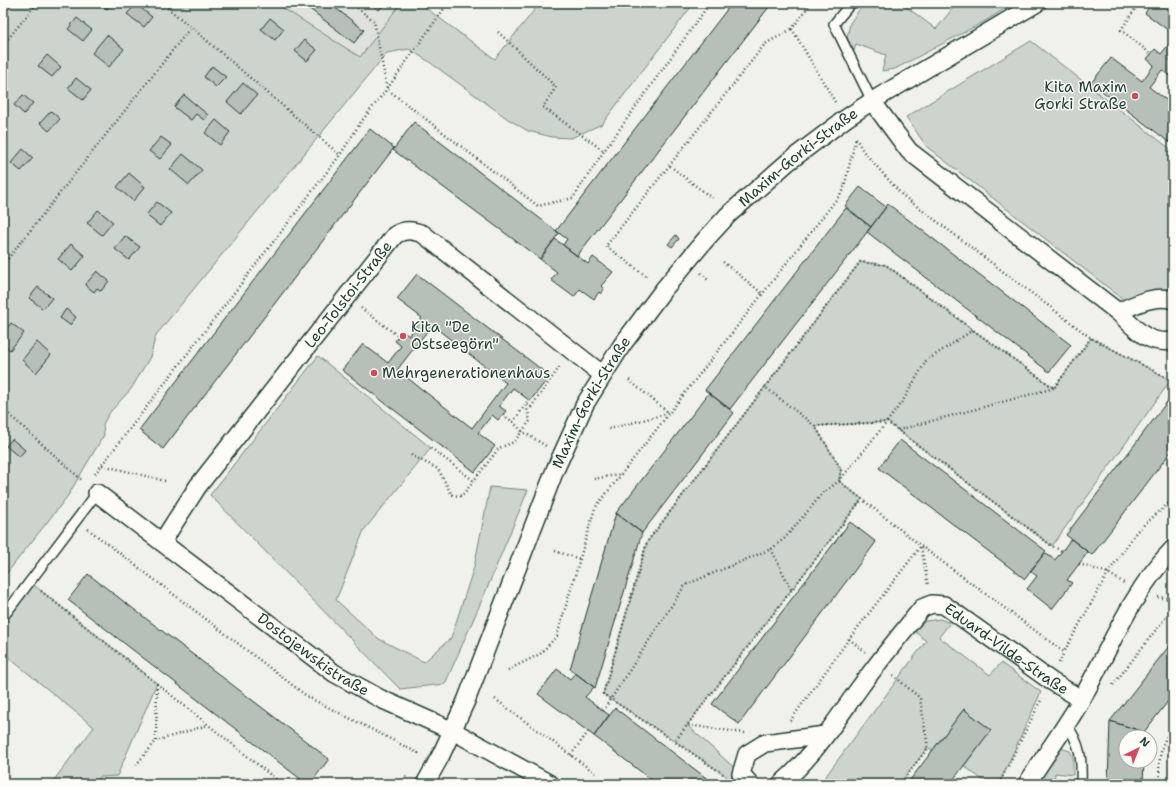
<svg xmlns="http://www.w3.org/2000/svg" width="1176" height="787" font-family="'Shantell Sans',sans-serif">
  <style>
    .built { fill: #dfe2dc }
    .green { fill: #cdd3cd; stroke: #768880 }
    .building { fill: #b6bfb8; stroke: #1f3d34; fill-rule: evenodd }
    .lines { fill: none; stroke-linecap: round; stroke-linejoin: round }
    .lane-casing { stroke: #1f3d34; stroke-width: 12 }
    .street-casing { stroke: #1f3d34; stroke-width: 20 }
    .path { stroke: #1f3d34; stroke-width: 2.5; stroke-dasharray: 1 3; stroke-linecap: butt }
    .lane { stroke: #fdfcf7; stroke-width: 9 }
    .street { stroke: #fdfcf7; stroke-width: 17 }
    .poi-dot { fill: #d1495b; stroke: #fdfcf7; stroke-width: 1.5 }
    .labels { text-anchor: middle; stroke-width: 3; stroke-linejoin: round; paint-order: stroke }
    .poi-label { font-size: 15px; fill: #1f3d34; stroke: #fdfcf7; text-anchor: start }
    .street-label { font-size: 15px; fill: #1f3d34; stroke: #fdfcf7 }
  </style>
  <rect width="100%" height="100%" fill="#f0f1eb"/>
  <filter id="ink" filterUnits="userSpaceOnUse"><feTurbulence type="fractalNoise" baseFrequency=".025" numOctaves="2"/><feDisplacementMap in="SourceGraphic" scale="8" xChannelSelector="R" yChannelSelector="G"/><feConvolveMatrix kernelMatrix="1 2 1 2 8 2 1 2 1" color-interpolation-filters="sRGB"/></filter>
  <g filter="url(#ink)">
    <path class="built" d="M275,3H401L360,57Z"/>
    <path class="green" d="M3,3H275L360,57L401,3H419L495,59L540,3H694L602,124L571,138L552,137L528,131L508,119L428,61L409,49L387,53L156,335L150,357L131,389L110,412L103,424L104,435L67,497L3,578Z
      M864,3H901L936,29L957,3H1014L987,20L895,69L882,71L886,55L856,44L854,51L847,38L850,23Z
      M1031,41L1173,151V295L1128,303L927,147L906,117Z
      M860,262L886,265L973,330L1054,388L1091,338L1171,380L1052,546L887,422L815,426L841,469L839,481L862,499L687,725L741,774L750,784H734L725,775L675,741L603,694L647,542Z
      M318,356L431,448L364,530L336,600L379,639L424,662L451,638L474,567L490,487L528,490L488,586L445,684L400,689L210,495Z
      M30,582L157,683L117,776L100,777L94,784H51L94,727L3,653V617Z
      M940,619L950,623L939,637L990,675L1001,663L1041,692L999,784H988L964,766L991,730L964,709L932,751L927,748L900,784H820L926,641L913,630L926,621Z
      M1060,748L1070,751L1073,757V775L1055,773L1054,784H1034Z"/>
    <path class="building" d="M99,3H112L107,9Z
      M302,3H329L364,30L354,43Z
      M370,3H385L379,10Z
      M732,3H772L577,256L563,245L567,239L556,231Z
      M1152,3H1173V34L1145,13Z
      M136,4L152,17L144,27L127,14Z
      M77,18L92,30L83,41L68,29Z
      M270,18L284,29L275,40L261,29Z
      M107,35L124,49L109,67L92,53Z
      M1173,39V55L1170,60L1173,63V79L1162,70L1149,87L1173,105V145L1091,83L1111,58L1142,81L1154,65L1147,59L1155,49L1161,54Z
      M304,40L317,50L307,61L295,51Z
      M47,55L61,67L52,77L38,66Z
      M212,66L226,77L216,87L204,77Z
      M76,78L91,90L83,100L68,88Z
      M243,83L257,95L241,114L227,102Z
      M23,95L33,103L24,114L14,105Z
      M184,95L208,115L204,120L196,114L191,120L174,107Z
      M51,111L60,119L49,131L40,123Z
      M216,120L230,132L220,145L205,133Z
      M414,122L559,233L540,259L393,150Z
      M370,129L394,148L163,449L139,430Z
      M161,137L172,145L160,159L149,151Z
      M23,149L33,158L21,171L11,163Z
      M183,154L202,170L189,185L170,169Z
      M129,173L145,187L133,201L117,187Z
      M860,187L886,207L871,227L845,206Z
      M157,202L171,213L160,226L146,215Z
      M888,204L1071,345L1049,372L867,232Z
      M846,208L871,227L730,409L705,390Z
      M98,210L113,222L102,235L87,223Z
      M676,235L679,239L672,247L668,244Z
      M125,236L140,247L129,260L115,249Z
      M555,239L588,264L593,257L613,272L601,286L604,289L601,294L599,292L594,299L580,289L574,297L551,280L557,272L540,259Z
      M71,244L85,256L72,271L58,259Z
      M97,271L109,281L101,291L97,288L94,292L85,285Z
      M417,274L550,376L530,401L513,388L499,406L506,411L498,420L492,415L478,433L495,446L475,472L342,370L363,344L388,363L401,346L395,341L402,331L409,336L422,318L397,299ZM432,325L506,383L472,428L397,370Z
      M38,287L52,298L43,309L29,298Z
      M66,309L76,317L70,325L60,318Z
      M11,323L24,333L10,350L3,344V333Z
      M37,342L51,355L36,373L22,360Z
      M709,393L734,413L642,533L616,513Z
      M1173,394V449L1092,555L1066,535Z
      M12,439L25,450L19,457L6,446Z
      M900,440L1046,551L1025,579L879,468Z
      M616,513L642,533L595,688L570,669Z
      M850,522L876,542L739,724L712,704Z
      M1071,539L1088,552L1067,580L1072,583L1052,609L1027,589L1037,576L1030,571L1045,553L1055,560Z
      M88,574L329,759L310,784H307L68,600Z
      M1173,641V695L1144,732L1110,721Z
      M557,669L570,679L575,673L594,687L585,697L609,715L594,736L538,694Z
      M615,708L714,784H657L594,736Z
      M964,709L991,730L950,784H907Z
      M1110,721L1144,732V737H1126V761H1144L1143,784H1108Z"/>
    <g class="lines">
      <defs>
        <path id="lane" d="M851,3L834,24L872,101
          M3,617L97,493
          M1066,724C1081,744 1082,760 1081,784"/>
        <g id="street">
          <path d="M872,101L909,151L1118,312C1135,328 1147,345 1173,341"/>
          <path d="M1118,312C1134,305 1155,294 1173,300"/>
          <path id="s1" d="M97,493L334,673L381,699L453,731L550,784"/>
          <path id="s2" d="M162,542L198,486L395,235C405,229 412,230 423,234L603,375"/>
          <path id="s3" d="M425,784L440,757L466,701L555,470L585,404L622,345L664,289L706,239L728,215L788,162L845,119L872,101L1037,3"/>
          <path d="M750,784L741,774L747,754L765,743L825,735"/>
          <path id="s4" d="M781,784C812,758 835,722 858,690C879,661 900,635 922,608L932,604L944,605L1051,681L1081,699"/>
          <path d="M1027,784C1045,755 1066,727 1083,697C1110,647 1133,590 1173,549"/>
        </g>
      </defs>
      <use href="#lane" class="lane-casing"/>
      <use href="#street" class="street-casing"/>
      <path class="path" d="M161,3L191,27L340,155
        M351,3L374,21L387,89L538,206L573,198L604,151L710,3
        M811,3L792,29L835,102
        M1139,3L1121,30L1151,54
        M498,32L556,87L543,107L604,151
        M3,45L37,3
        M856,138L863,151L902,195L1091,338L1173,381
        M670,166L713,199
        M723,262L763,294
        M3,265L191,27
        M701,273L708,280
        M646,276L606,246L765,44L792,29
        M361,308L398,336
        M1091,338L1054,388L973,330L886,265L860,262L765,387L815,426L841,469L839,481L921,546L1064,652L1108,573L1137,531L1168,504L1173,502
        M629,380L669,413
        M3,409L83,481
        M503,415L513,422L523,432L546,446
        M513,422L526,404L531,407L561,365
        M815,426L887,422L904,399L926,361L973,330
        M609,429L669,413
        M898,430L1054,388
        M431,448L474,481
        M411,455L438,469L452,495L462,496L499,448L514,442L530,421L526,404L528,400
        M102,465L165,481
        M95,474L340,155L361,122L387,89L448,3
        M594,479L621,474
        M1168,504L1173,498
        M88,529L308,697L418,753L417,755
        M771,549L792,591
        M555,551L580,559
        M1079,564L1108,573L1124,583
        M41,591L282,784
        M1158,597L1173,600
        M849,639L865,652
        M1059,663L1064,652
        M508,670L540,654L557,636L595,508L843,191L856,138
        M893,675L920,698L928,748L900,784
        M157,684L156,741L208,725
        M1113,685L1173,608
        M495,699L595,773
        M603,711L685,585L771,549L785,538L823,493L839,481L887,422L1052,546L1062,551
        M790,721L849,639L921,546L928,586
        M745,733L687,725L675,741L862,499
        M571,755L588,732
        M136,765L156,741
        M723,774L603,694L647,542L765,387
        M401,784L407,774
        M999,784L1042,698
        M1160,784C1158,765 1159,743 1173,728"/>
      <use href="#lane" class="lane"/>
      <use href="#street" class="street"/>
    </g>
  </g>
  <g class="poi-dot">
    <circle cx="1135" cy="96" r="4"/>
    <circle cx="403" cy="336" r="4"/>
    <circle cx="374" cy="373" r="4"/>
  </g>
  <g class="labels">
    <g class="poi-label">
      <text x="1127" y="92" text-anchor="end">Kita Maxim<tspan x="1127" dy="17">Gorki Straße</tspan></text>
      <text x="411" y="332">Kita "De<tspan x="411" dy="17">Ostseegörn"</tspan></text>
      <text x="382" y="378">Mehrgenerationenhaus</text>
    </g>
    <g class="street-label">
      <text dy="5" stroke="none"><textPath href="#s3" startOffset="741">Maxim-Gorki-Straße</textPath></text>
      <text dy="5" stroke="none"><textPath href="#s2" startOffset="310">Leo-Tolstoi-Straße</textPath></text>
      <text dy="5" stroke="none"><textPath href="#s3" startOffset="417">Maxim-Gorki-Straße</textPath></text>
      <text dy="5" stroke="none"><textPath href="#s4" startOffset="325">Eduard-Vilde-Straße</textPath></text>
      <text dy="5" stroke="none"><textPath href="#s1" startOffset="270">Dostojewskistraße</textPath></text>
    </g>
  </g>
  <rect width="1176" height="787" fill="none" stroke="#fdfcf7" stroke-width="16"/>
  <rect x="8" y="8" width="1160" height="771" fill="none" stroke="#1f3d34" stroke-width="1.5" filter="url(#ink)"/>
  <g transform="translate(1138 749) rotate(43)"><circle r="19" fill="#fdfcf7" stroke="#a4b0a9"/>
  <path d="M0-3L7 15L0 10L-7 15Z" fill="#d1495b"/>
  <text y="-6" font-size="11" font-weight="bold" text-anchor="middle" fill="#1f3d34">N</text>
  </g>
</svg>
